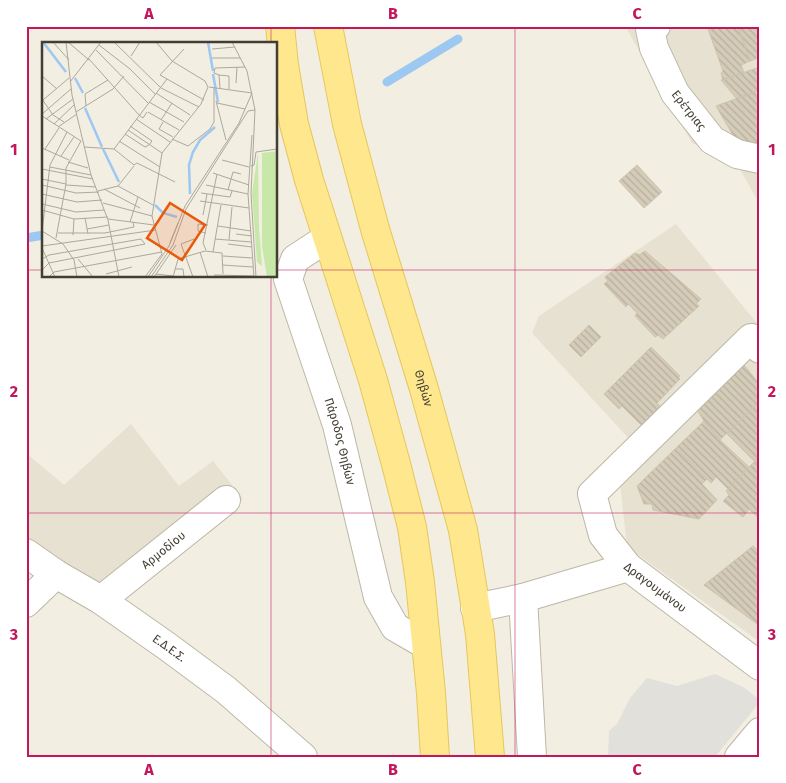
<svg xmlns="http://www.w3.org/2000/svg" width="786" height="783" font-family="'Fira Sans',sans-serif">
  <style>
    .residential { fill: #e6e1d0 }
    .parking { fill: #e2e0db }
    .lines { fill: none; stroke-linecap: round; stroke-linejoin: round }
    .stream { stroke: #9cc8f1; stroke-width: 9 }
    .building { fill: url(#building-back-hatch); stroke: #cec3ab }
    .minor-casing { stroke: #bdb7a5; stroke-width: 30 }
    .major-casing { stroke: #e6c75c; stroke-width: 30 }
    .minor { stroke: #fff; stroke-width: 28 }
    .major { stroke: #ffe78e; stroke-width: 28 }
    .grid { fill: none; stroke: #c2185b; stroke-width: 1; stroke-opacity: 0.55 }
    .labels { text-anchor: middle; stroke-width: 4; stroke-linejoin: round; paint-order: stroke }
    .street-label { font-size: 12px; fill: #433e33; stroke: #fff }
    .inset-river { fill: none; stroke: #9cc8f1; stroke-width: 2.5 }
    .inset-road { fill: none; stroke: #aca89c; stroke-width: 1 }
    .view { fill: #e8590c; fill-opacity: 0.15; stroke: #e8590c; stroke-width: 2.5 }
    .inset-edge { fill: none; stroke: #433e33; stroke-width: 2.5 }
    .neatline { fill: none; stroke: #c2185b; stroke-width: 2 }
    .grid-label { font-size: 16px; text-anchor: middle; font-weight: bold; fill: #c2185b }
  </style>
  <defs>
    <pattern id="building-back-hatch" width="6" height="6" patternUnits="userSpaceOnUse" patternTransform="scale(1.25)"><rect width="6" height="6" fill="#d4cbb8"/><path d="M-1 5l2 2M0 0l6 6M5-1l2 2" fill="none" stroke="#b7af9f"/></pattern>
  </defs>
  <rect width="100%" height="100%" fill="#f2eee2"/>
  <path class="residential" d="M625,26H760V205L736,162L692,143Z
    M676,224L760,327V642L627,547L617,456L631,441L532,333L539,316Z
    M131,424L179,486L213,461L243,499L221,519L100,596L26,549V453L64,485Z"/>
  <path class="parking" d="M715,674L743,687L760,700V702L715,757H608L609,731L617,724L630,698L647,678L677,686Z"/>
  <g class="lines">
    <path class="stream" d="M387,82L458,39
      M26,238L44,235"/>
  </g>
  <path class="building" d="M707,26H738L750,61L741,65L744,73L723,80L721,73L723,71Z
    M742,26H760V57L750,61L738,28Z
    M760,67V90L737,99L721,80Z
    M755,92L760,104V142L748,148L742,140L737,142L716,106Z
    M637,165L662,192L644,208L619,181Z
    M645,251L701,299L696,304L699,306L663,339L658,335L655,337L635,316L637,313L628,304L626,307L604,284L608,281L605,277L635,253L639,255Z
    M589,325L601,337L581,357L569,345Z
    M651,347L680,376L678,377L680,379L657,403L660,406L641,425L622,406L619,409L604,394Z
    M740,360L760,385V400L720,440L704,421L694,405Z
    M760,400V456L754,461L727,434Z
    M704,421L720,440L749,467L728,489L716,477L711,483L676,448Z
    M676,448L707,479L702,484L717,500L699,519L653,510L652,504H644L637,486Z
    M758,458L760,460V519L749,509L743,517L723,501L729,495L726,491Z
    M753,546L760,552V626L704,585Z"/>
  <g class="lines">
    <defs>
      <g id="minor">
        <path id="s1" d="M656,26L650,29L654,48L675,93L712,140L737,154L760,159"/>
        <path id="s2" d="M327,238L295,259L288,279L337,425L378,597L395,627L426,645"/>
        <path id="s3" d="M760,349L751,338L592,494L603,535L628,567L760,666"/>
        <path id="s4" d="M26,553L56,574L101,600L168,647L226,690L303,757"/>
        <path d="M523,598L532,757"/>
        <path id="s5" d="M101,600L226,500"/>
        <path d="M26,603L56,574"/>
        <path d="M475,608L523,598L628,567"/>
        <path d="M739,757L760,732"/>
      </g>
      <g id="major">
        <path d="M280,26L284,65L294,124L309,180L373,380L396,464L412,527L420,582L431,693L435,757"/>
        <path id="s6" d="M328,26L347,124L375,229L424,389L463,530L480,634L490,757"/>
      </g>
    </defs>
    <use href="#minor" class="minor-casing"/>
    <use href="#major" class="major-casing"/>
    <use href="#minor" class="minor"/>
    <use href="#major" class="major"/>
  </g>
  <path class="grid" d="M271,26V44M515,26V757M26,270H44M276,270H760M271,276V757M26,513H760"/>
  <g class="labels">
    <g class="street-label">
      <text dy="4" stroke="none"><textPath href="#s1" startOffset="98">Ερέτριας</textPath></text>
      <text dy="4" stroke="none"><textPath href="#s6" startOffset="375">Θηβών</textPath></text>
      <text dy="4" stroke="none"><textPath href="#s2" startOffset="230">Πάροδος Θηβών</textPath></text>
      <text dy="4" stroke="none"><textPath href="#s5" startOffset="80">Αρμοδίου</textPath></text>
      <text dy="4" stroke="none"><textPath href="#s3" startOffset="354">Δραγουμάνου</textPath></text>
      <text dy="4" stroke="none"><textPath href="#s4" startOffset="172">Ε.Δ.Ε.Σ.</textPath></text>
    </g>
  </g>
  <g transform="translate(42 42)">
    <rect width="235" height="235" fill="#f2eee2"/>
    <path d="M235,109V235H225L220,204V111ZM216,111L217,186L220,224L215,220L210,151Z" fill="#c7e8a9"/>
    <path class="inset-river" d="M1,0L24,30M166,0L171,29M171,32L176,60M33,36L41,51M43,66L60,105M61,107L77,140M148,152L147,123L151,110L158,98L173,85M113,163L121,171L135,175"/>
    <path class="inset-road" d="M11,0L27,18M24,0L30,53L49,133L66,178L77,235M26,0L47,18M72,0L119,46L157,65M190,0L205,29L213,68L209,151L214,235M57,3L88,27L113,52M142,7L118,33L162,58M170,7L193,5M54,8L106,61M89,14L98,0M170,16H198M47,17L97,73L101,76L105,70M177,33L172,31L173,26L203,25M0,34L15,47M28,40L59,0M194,41L195,25M167,45L210,51M178,46L177,33L187,34V47M114,51L148,73M0,57L11,73L22,80M1,58L27,36M174,59L184,98M107,60L142,80M175,61L203,67M44,64L43,52L66,38M34,70L71,47L82,34M106,70L137,88M0,72L29,47M0,74L39,99M4,77L31,57M94,77L128,100M119,78L130,61M121,80L117,87L131,95M12,82L32,63M16,85L35,72M86,88L120,111M83,92L103,105L107,103L110,99L88,84M210,93L206,152L212,235M130,97L146,104L168,87L172,80V46M77,99L118,125M42,105L72,107L92,123L95,121L133,140M0,106L27,118M3,107L17,86M72,107L125,37M19,114L32,95M180,118L207,125M26,120L46,126M209,124L212,123L214,110L235,107M8,125L49,133M0,127L51,137M171,131L207,143M0,137L24,142M0,143L34,151L57,150M24,143L54,145M164,143L206,152M76,144L111,163M76,144L92,124M62,147L98,166M186,148L191,130L199,132M56,149L76,144M159,151L188,155L190,149M0,152L35,160L60,158M158,159L207,166M61,161L110,174M0,162L34,170L62,168M0,168L32,177L66,175M161,173L165,152M43,176L46,192M66,177L112,183M88,180L96,155M176,184L209,189M45,187L67,183M0,189L8,123L25,90M0,189L21,202L32,218L35,235M16,191H63L92,185L91,180M164,191L156,189V182L166,183M194,192L210,194M31,193L32,177M14,196L24,142V126L39,99M173,197L209,200M187,198L190,165M128,201L136,181M186,202L210,205M0,204L114,188M0,206L13,235M164,208L161,201L175,132M158,210L166,235M171,210L179,163M181,214L210,216M0,217L7,213L99,197L103,202L7,221L0,228M36,217L51,235M180,223L211,225M133,227H141L142,235M64,232L90,225M114,232L131,234M172,233L212,234M7,235L12,230L120,210M103,235L120,212L110,174L120,111L159,62L166,45L163,39L130,19L114,0M106,235L127,204L143,164L197,81L210,51M109,235L131,203L144,167L206,69L213,68M112,235L134,203M131,235L136,217L163,209L180,211L181,232M151,235L139,202L152,197"/>
    <path class="view" d="M128,161L163,183L140,218L105,196Z"/>
    <rect width="235" height="235" class="inset-edge"/>
  </g>
  <rect width="786" height="783" fill="none" stroke="#ffffff" stroke-width="55"/>
  <rect x="28" y="28" width="730" height="728" class="neatline"/>
  <g class="grid-label">
    <text x="149" y="19">A</text>
    <text x="393" y="19">B</text>
    <text x="637" y="19">C</text>
    <text x="14" y="155">1</text>
    <text x="772" y="155">1</text>
    <text x="14" y="397">2</text>
    <text x="772" y="397">2</text>
    <text x="14" y="640">3</text>
    <text x="772" y="640">3</text>
    <text x="149" y="775">A</text>
    <text x="393" y="775">B</text>
    <text x="637" y="775">C</text>
  </g>
</svg>
